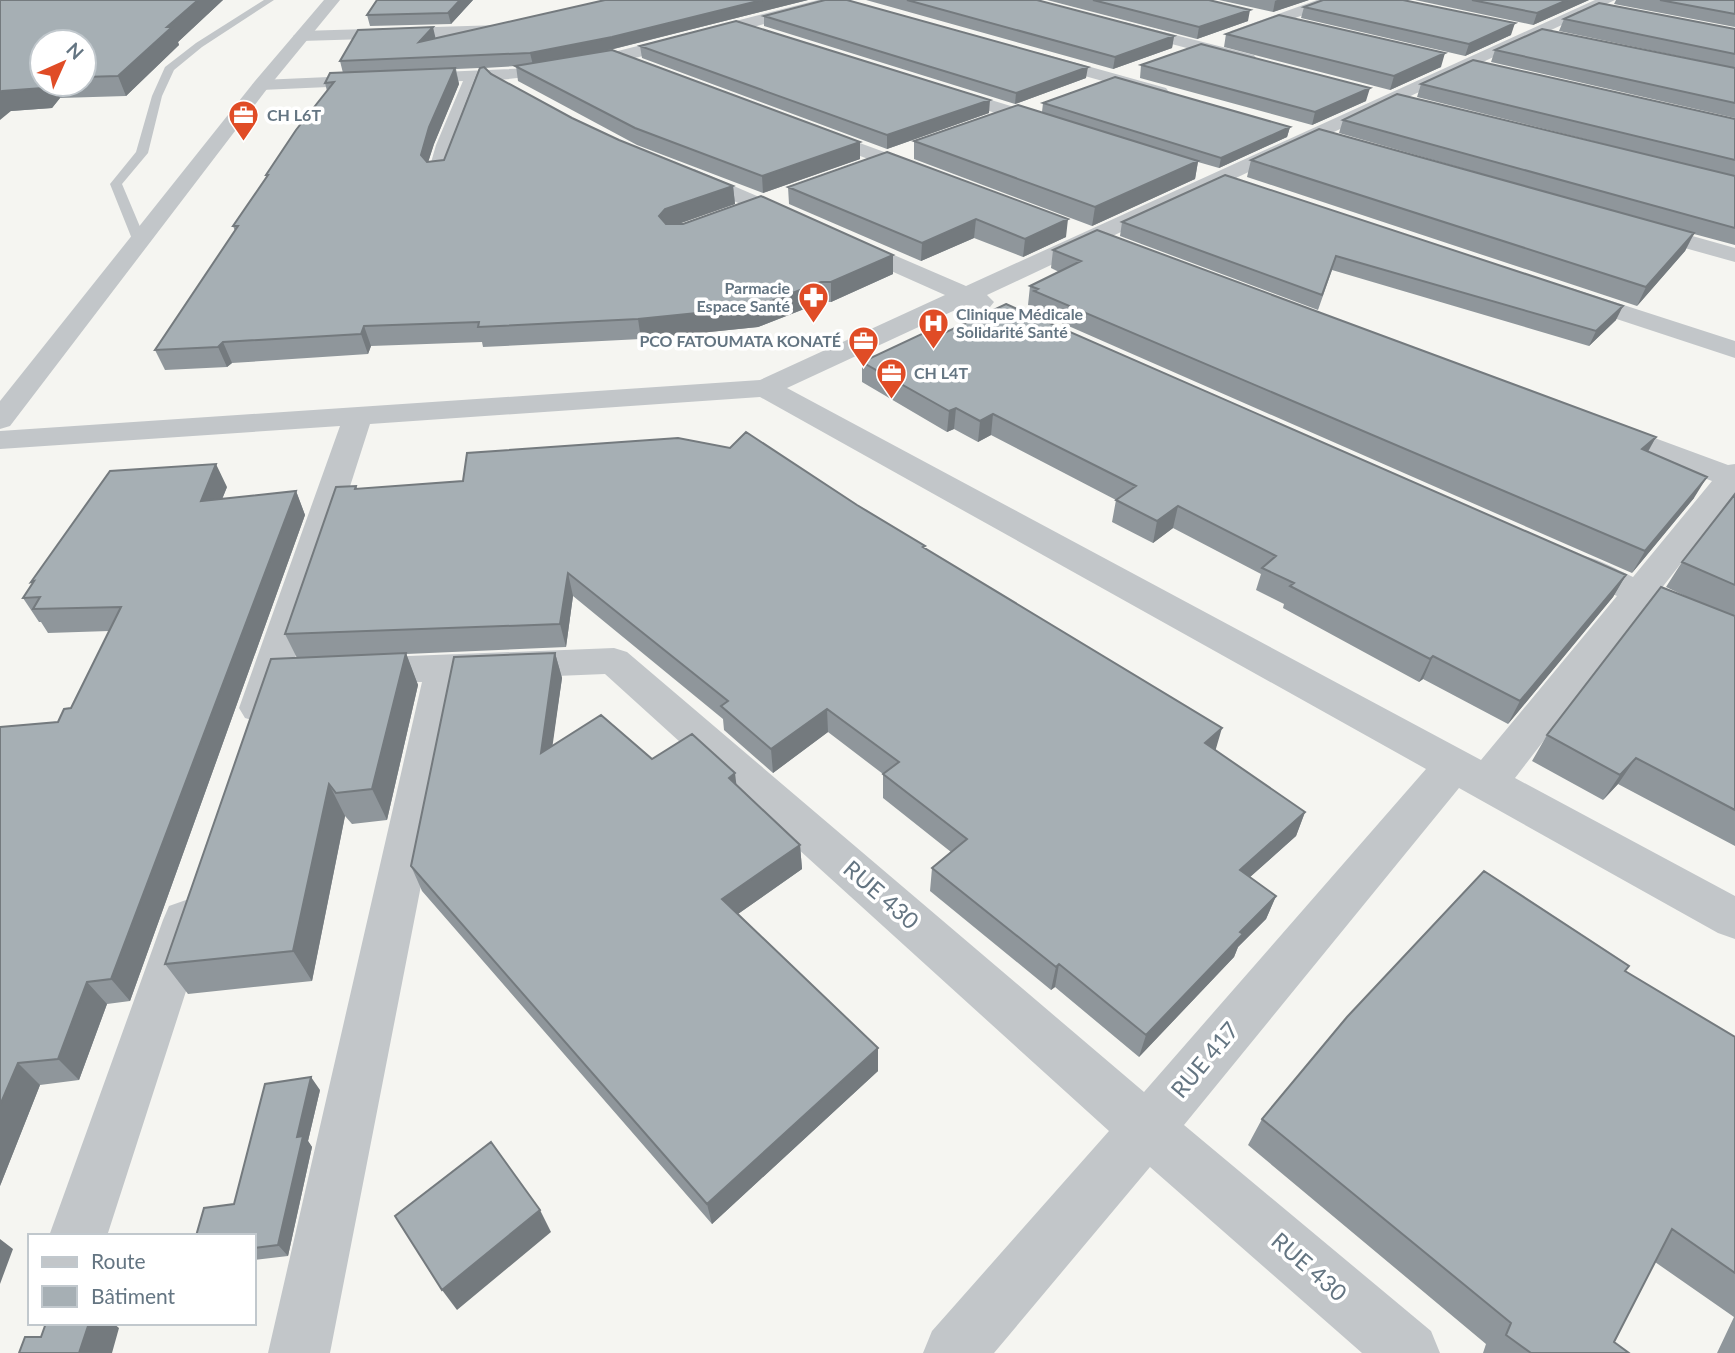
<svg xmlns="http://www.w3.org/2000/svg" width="1735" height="1353" font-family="Lato,sans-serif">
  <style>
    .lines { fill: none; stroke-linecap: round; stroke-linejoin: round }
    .service { fill: #c2c6c9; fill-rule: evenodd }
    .minor { fill: #c2c6c9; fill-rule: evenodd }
    .tertiary { fill: #c2c6c9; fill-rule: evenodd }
    .wall { fill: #8f969b; fill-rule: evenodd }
    .shaded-wall { fill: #747a7e }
    .building { fill: #a6afb4; stroke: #747a7e; stroke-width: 2 }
    .labels { text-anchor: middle; stroke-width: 7; stroke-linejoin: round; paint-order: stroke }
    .far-poi-label { font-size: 16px; font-weight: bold; fill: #647582; stroke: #fff; text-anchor: start }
    .near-street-label { font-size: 23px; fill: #647582; stroke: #fff }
  </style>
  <rect width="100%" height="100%" fill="#f5f5f1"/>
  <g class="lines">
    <path class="service" d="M264,0H274L202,47L174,70L162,96L148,153L122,184L146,241L139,245L134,244L110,184L136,152L152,96L165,67L196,43Z"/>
    <path class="minor" d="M818,0H844L841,3C723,34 603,75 481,81L446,177H432L428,173L436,145L463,81L261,90L252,85L261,80L533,68L614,52Z
      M1317,0H1339L1336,3L1243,37L1237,39L1229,34L1231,31Z
      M1595,0H1615L987,295L994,302L990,307L981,310L966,305L787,388L1481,760L1617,596L1562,572L1557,564L1562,556C1586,550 1611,567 1633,577L1712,481L1592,435L1588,429L1592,423L1603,420L1614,423L1728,465L1735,464V494L1661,589L1735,621V647L1645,609L1515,778L1735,896V939L1718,933L1459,788L1184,1125L1431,1331L1440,1353H1362L1150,1167L994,1353H923L932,1331L1109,1131L605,674L461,680L330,1353H268L422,682L358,684L344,680L339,671L344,662L358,658L614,648L627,652L1144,1092L1426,769L760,397L370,424L279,708L273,718L259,722L245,718L239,708L340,426L0,449V431L760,380L945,295L680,177L676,173L680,169H694L966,286Z
      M518,21L526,26L524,29L501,35L301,41L293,36L301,31L501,25Z
      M1124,22L1254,55L1257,59L1248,64L1118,30L1116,27Z
      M1037,52L1166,88L1169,92L1160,97L1031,61L1028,57L1031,53Z
      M939,84L1059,121L1062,125L1052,131L1045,129L933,93L930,89L933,85Z
      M813,126L931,169L935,173L931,177H917L806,136L803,132Z
      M1639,221L1735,248V262L1631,233L1627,228L1631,223Z
      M1571,288L1735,341V358L1562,301L1558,296L1562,291Z
      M186,900L203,906L209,920L107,1236H49L163,920L169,906Z"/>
    <path class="tertiary" d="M324,0H340L267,89L10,426L0,429V401L255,81Z"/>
  </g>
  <path class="wall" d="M0,0H223L178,42L179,45L126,96L60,98L52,108L11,111ZM84,42V84H42Z
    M377,0H473L451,24L370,26L367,15Z
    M605,0H808L602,52L860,142V159L763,193L637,145L518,81L516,66L484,68L491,74L572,118L619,140L733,186L735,204L678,224L893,255V274L831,302H822L758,327L641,339L483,347L482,342L371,346L368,354L232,363L227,367L165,370L155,350L235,231L233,226L267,177L266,175L327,91L325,83L343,73L340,61ZM479,68L444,160L428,162L434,144L459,84L456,69Z
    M866,0H1037L1174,36L1172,48L1113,69Z
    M1047,0H1209L1248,21L1197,39Z
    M1219,0H1309L1273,12Z
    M1415,0H1589L1533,25Z
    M1616,0H1735V27L1614,4Z
    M1304,7L1511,35L1465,56L1301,18Z
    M764,16L1086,78L1015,104L764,26Z
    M1564,19L1735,29V68L1559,31Z
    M1226,34L1441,67L1390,90L1224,47Z
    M640,46L989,113L887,149L642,58Z
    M1495,50L1735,68V118L1491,62Z
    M1141,65L1366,101L1312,125L1140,78Z
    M1421,84L1735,119V245L1694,234L1685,251L1637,306L1247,177L1251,160L1493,177L1339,133L1343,120L1712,171L1417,97Z
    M1043,103L1290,127L1287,137L1219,168L1198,162L1195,179L1092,226L914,159V141L1042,112Z
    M887,152L1066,237L1023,257L974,238L921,261L789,204L788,187Z
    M1225,175L1616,320L1589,346L1332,270L1318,310L1120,236L1122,222Z
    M1053,250L1656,437L1648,452L1694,498L1632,573L1032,310L1033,306L1028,305L1030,286L1059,272L1051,268Z
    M938,336L1626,575L1613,597L1508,724L1423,679L1419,682L1283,608L1284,604L1256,590L1261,574L1173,528L1153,543L1112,522L1116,500L991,435L978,442L954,429L947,432L862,382V362Z
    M356,486L357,488L857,505L925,549L1305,812L1296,836L1250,877L1276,896L1266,919L1238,947L1234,957L1139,1057L1055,987L1051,990L930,891L932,868L951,852L883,798V774L828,732L773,773L724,730L723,719L573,596L566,647L406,654L418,685L387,820L352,824L345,816L312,981L188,994L165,964L297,658L285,634Z
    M227,487L222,499L296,491L305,515L130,1001L107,1004L79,1080L40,1085L0,1186L58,722L71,708L109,631L48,633L41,622H39L23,598L33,584L31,582Z
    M1735,494V846L1618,784L1603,800L1532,761L1547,735L1696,601L1666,587L1682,562Z
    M555,653L562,678L552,745L652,759L736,785L800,845L802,869L738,914L878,1071L712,1224L422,891L411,866Z
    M1625,971L1735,1037V1353H1717L1734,1317L1655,1262L1614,1342L1629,1353H1483L1486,1344L1248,1145L1262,1119Z
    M320,1090L308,1141L312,1147L288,1256L254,1260V1236L234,1204Z"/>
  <path class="shaded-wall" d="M198,0H223L178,42L179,45L126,96L118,76L167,27Z
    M460,0H473L451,24L448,13Z
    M762,0H808L613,49L533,65L530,53Z
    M1277,0H1309L1273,12L1275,1Z
    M1567,0H1589L1533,25L1537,13Z
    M1250,10L1248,21L1197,39L1199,27Z
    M1515,23L1511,35L1465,56L1469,44Z
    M433,27L436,40L419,42Z
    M1174,36L1172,48L1113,69L1115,57Z
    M1445,53L1441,67L1390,90L1394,76Z
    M1088,67L1086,78L1015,104L1016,93Z
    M455,68L459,84L434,144L425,172L421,155L429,127Z
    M47,84H54L60,98L52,108L11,111L0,120V92L2,91Z
    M1370,88L1366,101L1312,125L1315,112Z
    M990,100L989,113L887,149V135Z
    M1290,127L1287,137L1219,168L1221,158Z
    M860,142V159L763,193L762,176Z
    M1198,161L1195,179L1092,226L1095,207Z
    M733,186L735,204L667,228L659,216L665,209Z
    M976,219L974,238L921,261L922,243Z
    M1068,219L1066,237L1023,257L1025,239Z
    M1694,233L1685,251L1637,306L1646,287Z
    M893,255V274L831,302V282Z
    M821,282L822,302L758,327L641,339L638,319Z
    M1623,306L1616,320L1589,346L1596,331Z
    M364,326L371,346L368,354L361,334Z
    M223,342L232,363L227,367L218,347Z
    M956,408L954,429L947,432L949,411Z
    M993,414L991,435L978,442L980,421Z
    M1656,437L1644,458L1642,449Z
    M216,464L227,487L212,524L201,501Z
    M1707,477L1694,498L1632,573L1645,551Z
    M296,491L305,515L130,1001L111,979Z
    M1178,506L1173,528L1153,543L1157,521Z
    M568,573L573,596L566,647L560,624Z
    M1626,575L1613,597L1508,724L1520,701Z
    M406,653L418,685L387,820L372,789Z
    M555,653L562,678L548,778L541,753Z
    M1433,656L1423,679L1419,682L1430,659Z
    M827,709L828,732L773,773L771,749Z
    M1222,728L1215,752L1205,743Z
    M1636,758L1618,784L1603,800L1620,775Z
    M735,773L738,798L729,778Z
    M329,784L345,816L312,981L293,951Z
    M1305,812L1296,836L1232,893L1240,870Z
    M800,845L802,869L725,923L722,899Z
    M1276,896L1266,919L1238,947L1234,957L1139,1057L1146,1035L1240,932Z
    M1059,964L1055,987L1051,990L1056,967Z
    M87,982L107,1004L79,1080L58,1059Z
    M878,1048V1071L712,1224L707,1204Z
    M18,1063L40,1085L0,1186V1105Z
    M311,1077L320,1090L308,1141L312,1147L288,1256L278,1245L297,1137Z
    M540,1210L551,1232L457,1310L442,1290Z
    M0,1239L13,1249L0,1284Z
    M89,1323H113L119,1328L112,1353H79Z"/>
  <path class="building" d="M0,0H198L167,27H172L118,76L84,77V42H42V84H47L43,88L2,91L0,92Z
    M377,0H460L448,13L367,15Z
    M605,0H762L612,37L530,53L340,61L358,30L433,27L419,42Z
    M825,0H847L1088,67L1016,93L764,16Z
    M907,0H1037L1174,36L1115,57Z
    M1093,0H1209L1250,10L1199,27Z
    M1323,0H1403L1515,23L1469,44L1304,7Z
    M1472,0H1567L1537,13Z
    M1660,0H1735V14Z
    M1599,3L1735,29V54L1564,19Z
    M1279,15L1445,53L1394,76L1226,34Z
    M736,21L990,100L887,135L640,46Z
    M1542,29L1735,68V103L1495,50Z
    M1201,44L1370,88L1315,112L1141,65Z
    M612,50L860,142L762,176L635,128L515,66Z
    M1473,60L1735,119V160L1421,84Z
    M484,67L491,74L572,118L619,140L733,186L665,209L659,216L666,224H683L761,196L893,255L831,282H821L756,307L638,319L478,327L479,322L364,326L361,334L223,342L218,347L155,350L238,226H233L268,175H266L296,130L334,82L325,83L330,73L455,68L429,127L421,155L427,162L444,160L480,68Z
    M1115,77L1290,127L1221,158L1043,103Z
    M1397,94L1735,176V228L1343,120Z
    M1018,105L1198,161L1095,207L914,141Z
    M1319,129L1694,233L1646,287L1251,160Z
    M887,152L1068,219L1025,239L976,219L922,243L788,187Z
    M1225,175L1623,306L1596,331L1336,256L1322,295L1122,222Z
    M1097,230L1656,437L1642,449L1707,477L1645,551L1034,291L1038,289L1030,286L1081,261L1053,250Z
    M1006,304L1626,575L1520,701L1433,656L1430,659L1290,586L1294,583L1262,568L1276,556L1178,506L1157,521L1116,500L1136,486L993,414L980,421L956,408L949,411L862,362L928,331L938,336Z
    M746,432L857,505L925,546L923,547L1222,728L1205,743L1305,812L1240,870L1276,896L1240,932L1243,934L1146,1035L1059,964L1056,967L932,868L967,839L883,774L899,762L827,709L771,749L721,706L728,701L568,573L560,624L285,634L336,487L356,486L355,489L463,481L467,453L678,438L730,448Z
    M216,464L201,501L296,491L111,979L87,982L58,1059L18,1063L0,1105V727L58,722L64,709L71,708L121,607L33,609L40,597L23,598L34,581L31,582L110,471Z
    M1735,494V585L1682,562Z
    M1661,587L1735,616V810L1636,758L1620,775L1547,735Z
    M406,653L372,789L336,793L329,784L293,951L165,964L271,659Z
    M555,653L541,753L601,715L652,759L692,734L735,773L729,778L800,845L722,899L878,1048L707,1204L411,866L454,657Z
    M1484,871L1629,966L1625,971L1735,1037V1273L1672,1229L1614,1342L1629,1353H1531L1506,1335L1511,1323L1262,1119L1347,1017Z
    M311,1077L297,1137L303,1136L278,1245L254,1248V1236H196L204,1208L234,1204L265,1084Z
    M491,1142L540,1210L442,1290L395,1216Z
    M46,1323H89L79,1353H19L25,1337H41Z"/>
  <defs>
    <symbol id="office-pin" viewBox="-11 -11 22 30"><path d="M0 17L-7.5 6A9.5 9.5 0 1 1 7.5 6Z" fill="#e04c26" stroke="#fff"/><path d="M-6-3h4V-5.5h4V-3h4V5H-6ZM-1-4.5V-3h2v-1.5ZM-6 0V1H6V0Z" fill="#fff"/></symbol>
    <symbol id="pharmacy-pin" viewBox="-11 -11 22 30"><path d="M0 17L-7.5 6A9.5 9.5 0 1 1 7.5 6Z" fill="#e04c26" stroke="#fff"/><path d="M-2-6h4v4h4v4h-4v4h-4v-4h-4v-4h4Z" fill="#fff"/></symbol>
    <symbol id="hospital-pin" viewBox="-11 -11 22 30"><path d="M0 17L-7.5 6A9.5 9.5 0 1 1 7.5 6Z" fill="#e04c26" stroke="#fff"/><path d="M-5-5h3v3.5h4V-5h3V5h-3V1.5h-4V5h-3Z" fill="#fff"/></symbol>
  </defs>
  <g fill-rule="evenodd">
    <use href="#office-pin" x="226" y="98" width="35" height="47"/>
    <use href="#pharmacy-pin" x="796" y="280" width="35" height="47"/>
    <use href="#hospital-pin" x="916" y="306" width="35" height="47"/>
    <use href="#office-pin" x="846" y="324" width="35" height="47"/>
    <use href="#office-pin" x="874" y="356" width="35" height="47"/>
  </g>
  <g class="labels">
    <g class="far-poi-label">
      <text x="267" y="121">CH L6T</text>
      <text x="790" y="294" text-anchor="end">Parmacie<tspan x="790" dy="18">Espace Santé</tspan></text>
      <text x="956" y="320">Clinique Médicale<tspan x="956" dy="18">Solidarité Santé</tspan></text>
      <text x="841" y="347" text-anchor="end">PCO FATOUMATA KONATÉ</text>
      <text x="914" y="379">CH L4T</text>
    </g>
    <g class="near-street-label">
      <text transform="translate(881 895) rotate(41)" y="8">RUE 430</text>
      <text transform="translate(1205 1060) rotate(-50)" y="8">RUE 417</text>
      <text transform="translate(1309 1267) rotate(41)" y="8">RUE 430</text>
    </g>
  </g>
  <rect x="28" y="1234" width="228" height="91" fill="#ffffff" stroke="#c1c8cd" stroke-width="2"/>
  <rect x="42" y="1257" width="35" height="10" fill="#c2c6c9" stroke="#c1c8cd" stroke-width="2"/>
  <text x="91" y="1269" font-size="21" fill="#647582">Route</text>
  <rect x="42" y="1286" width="35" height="21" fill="#a6afb4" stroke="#c1c8cd" stroke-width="2"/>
  <text x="91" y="1304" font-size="21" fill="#647582">Bâtiment</text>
  <g transform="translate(63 63) rotate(45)"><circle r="33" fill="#ffffff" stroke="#c1c8cd" stroke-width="2"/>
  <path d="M0-5L12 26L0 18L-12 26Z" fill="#e04c26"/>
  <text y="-10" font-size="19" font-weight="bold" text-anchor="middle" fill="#647582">N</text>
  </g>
</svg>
